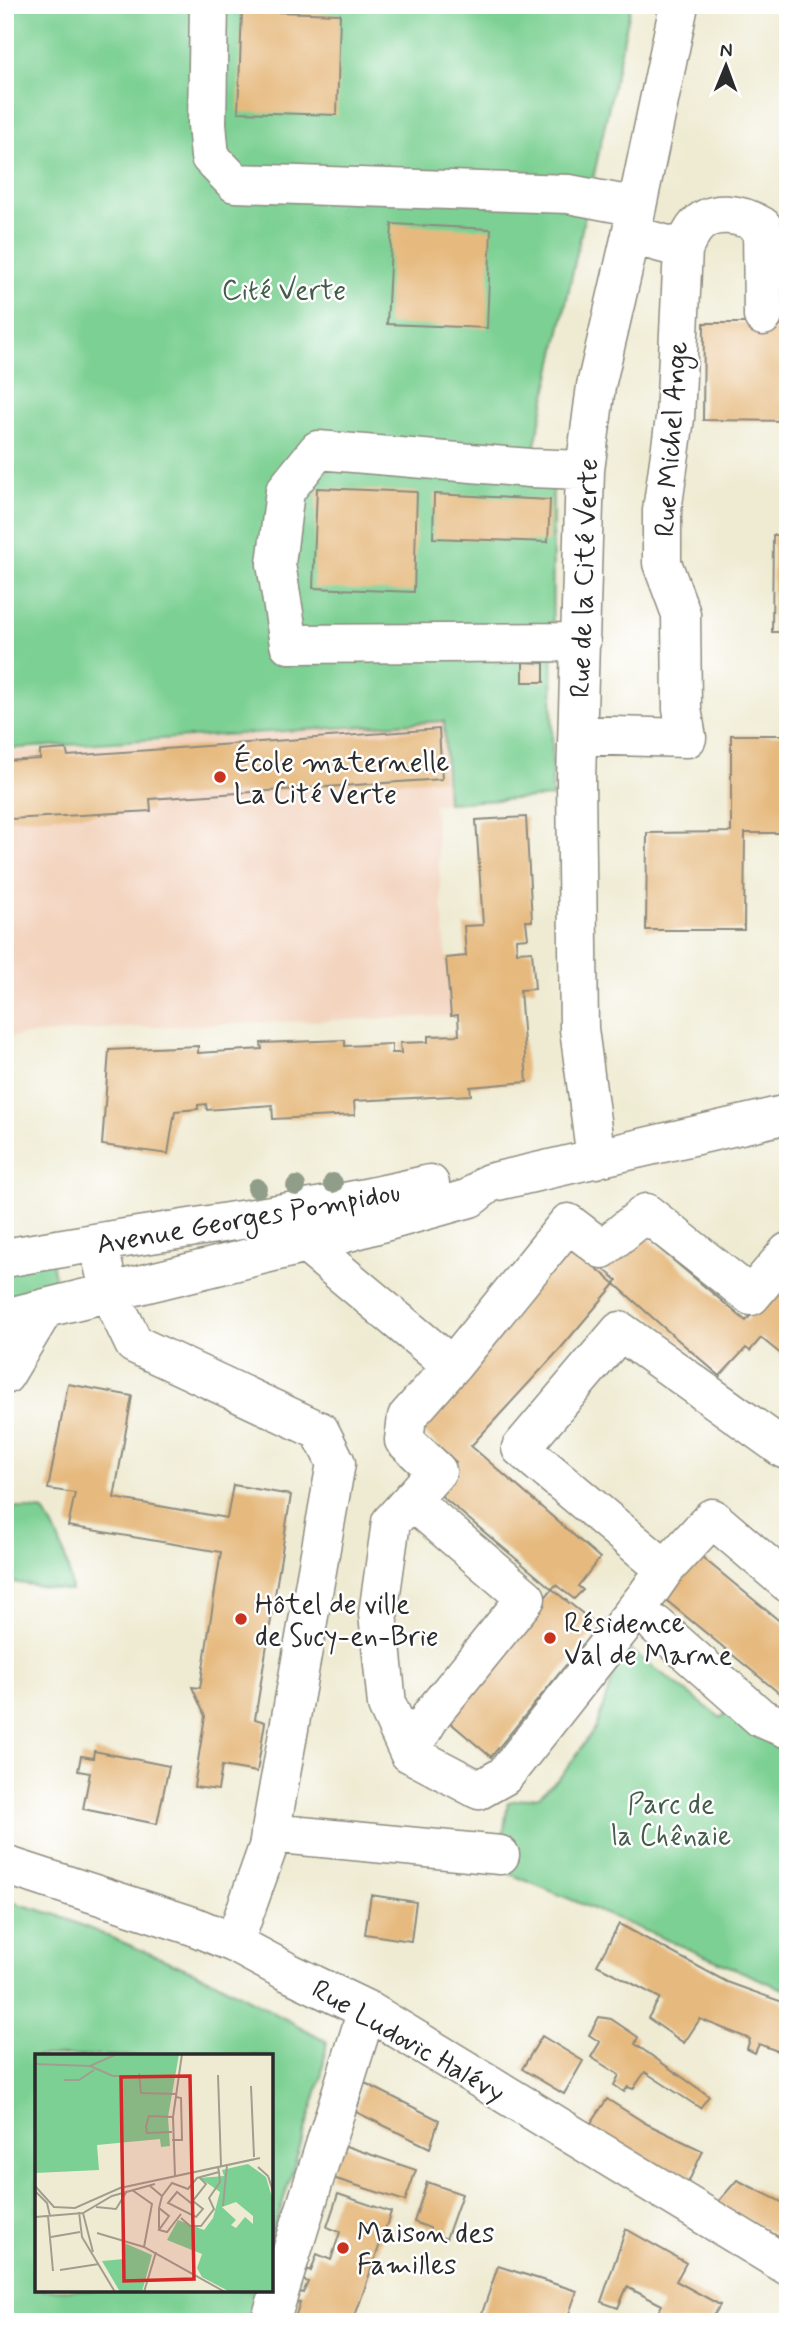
<svg xmlns="http://www.w3.org/2000/svg" width="793" height="2327" font-family="Mynerve,sans-serif">
  <style>
    .built { fill: #f3d4bf }
    .green { fill: #7cd093; stroke: #547e5f; stroke-width: 2 }
    .building { fill: #e6ba7f }
    .lines { fill: none; stroke-linecap: round; stroke-linejoin: round }
    .minor-casing { stroke: #8d8b7f; stroke-width: 41 }
    .minor { stroke: #fff; stroke-width: 38 }
    .tree { fill: #909d88 }
    .poi-dot { fill: #c8321e; stroke: #fff; stroke-width: 2.5 }
    .labels { text-anchor: middle; stroke-width: 5; stroke-linejoin: round; paint-order: stroke }
    .park-label { font-size: 28px; fill: #435d4a; stroke: #fff }
    .street-label { font-size: 28px; fill: #2b2b2b; stroke: #fff }
    .poi-label { font-size: 28px; fill: #2b2b2b; stroke: #fff; text-anchor: start }
    .inset-road { fill: none; stroke: #a19e90; stroke-width: 2 }
    .view { fill: #d62828; fill-opacity: 0.15; stroke: #d62828; stroke-width: 3.5 }
    .inset-edge { fill: none; stroke: #2b2b2b; stroke-width: 3.5 }
  </style>
  <rect width="100%" height="100%" fill="#fff"/>
  <filter id="ink" filterUnits="userSpaceOnUse"><feTurbulence type="fractalNoise" baseFrequency=".0143" numOctaves="2"/><feDisplacementMap in="SourceGraphic" scale="14" xChannelSelector="R" yChannelSelector="G"/><feConvolveMatrix kernelMatrix="1 2 1 2 8 2 1 2 1" color-interpolation-filters="sRGB"/></filter>
  <filter id="wash" filterUnits="userSpaceOnUse"><feTurbulence type="fractalNoise" baseFrequency=".00686" numOctaves="4" result="noise"/><feDisplacementMap in="SourceGraphic" scale="28" xChannelSelector="R" yChannelSelector="G"/><feGaussianBlur stdDeviation="1.57" result="paint"/><feColorMatrix in="noise" values="0 0 0 0 0 0 0 0 0 0 0 0 0 0 0 0 0 1.4 0 .05"/><feComposite in="paint" operator="in"/></filter>
  <g filter="url(#wash)">
    <rect width="100%" height="100%" fill="#efebd3"/>
    <path class="built" d="M445,721L447,803L434,804L451,1016L117,1028L5,1037V753Z"/>
    <path class="green" d="M5,5H631L533,454L553,470L552,797L447,803L444,721L5,749Z
      M52,1260L57,1292L5,1306V1267Z
      M5,1506L44,1511C59,1537 69,1560 71,1591L5,1581Z
      M624,1645L721,1718L742,1696L788,1736V1991L498,1869L508,1802L539,1796L563,1774L596,1727Z
      M5,1900L57,1915L213,1980L327,2041L321,2079L271,2240V2056H37V2290H256L246,2322H5Z"/>
    <g id="blocks">
      <path class="building" d="M242,11L340,14L337,115L238,112Z
        M392,224L491,229L487,328L387,324Z
        M704,323H788V421L703,420Z
        M317,488L417,492L414,592L313,588Z
        M434,494L550,500L548,542L433,538Z
        M773,535H788V632H772Z
        M523,662L544,663V682H523Z
        M439,729L442,779L150,799L151,811L10,819L8,809H5V761L40,759V751L66,749L68,756Z
        M731,735H788V833H745L744,930H646L647,833L731,832Z
        M526,817L532,921H526L528,938L516,939L517,952L532,951L535,989L520,990L527,1082L470,1087L471,1095L354,1101L355,1115L273,1119L272,1105L207,1110L206,1104L198,1105V1109L175,1111L168,1154L102,1145L109,1050L198,1046V1053L262,1049L261,1043L345,1040V1046L392,1044V1053H401L400,1043L428,1042V1036L459,1035L458,1015L451,1016L446,958L466,956L464,926L483,925L476,820Z
        M637,1230L746,1321L788,1271V1360L761,1338L750,1351L746,1348L720,1376L662,1326L615,1284L617,1280L601,1267Z
        M569,1245L615,1284L560,1349L471,1446L600,1558L578,1586L583,1590L574,1599L556,1585L552,1589L432,1488L456,1462L412,1422Z
        M68,1384L132,1396L114,1498L227,1518L233,1485L291,1495L255,1719L265,1722L257,1772L222,1766L218,1790L194,1787L205,1716L192,1687L200,1688L221,1552L68,1526L75,1493L48,1489Z
        M691,1548L788,1628V1695L785,1698L655,1591Z
        M552,1589L598,1626L491,1757L446,1719Z
        M94,1751L169,1766L157,1824L83,1809L90,1773L78,1771L81,1756L93,1758Z
        M371,1895L416,1902L411,1941L365,1934Z
        M619,1924L727,1982L788,2004V2055L759,2044L755,2053L747,2049L750,2039L700,2019L684,2043L648,2018L660,1998L597,1965Z
        M599,2017L611,2019L638,2037L635,2044L709,2096L700,2108L645,2072L633,2089L628,2087L624,2092L614,2085L619,2075L591,2057L600,2042L589,2035Z
        M542,2036L583,2061L564,2094L522,2069Z
        M365,2083L439,2120L430,2148L356,2112Z
        M607,2099L647,2124L703,2151L686,2187L587,2129Z
        M340,2144L416,2170L405,2201L330,2177Z
        M737,2180L788,2205V2242L717,2203Z
        M427,2182L462,2194L446,2239L429,2232L430,2228L414,2222Z
        M338,2194L391,2212L353,2322H290L292,2315L295,2317L300,2303L296,2302L300,2292L303,2293L308,2282L303,2280L307,2269L311,2271L317,2254L331,2260L340,2232L327,2227Z
        M626,2229L686,2263L676,2281L720,2305L710,2322H653L662,2305L627,2287L618,2308L601,2302Z
        M498,2266L577,2291L566,2322H479Z"/>
    </g>
  </g>
  <g filter="url(#ink)">
    <use href="#blocks" fill-opacity="0" stroke="#8d8b7f" stroke-width="2"/>
    <g class="lines">
      <defs>
        <path id="minor" d="M209,5L207,124L210,157L235,183L569,194L637,207
          M683,249C686,243 690,235 694,229C710,207 742,214 762,226L763,316
          M581,642L289,644L276,564L285,491L318,450L530,468L585,470
          M578,735L687,738L682,709L681,614L662,563V511L675,418L683,249L631,235
          M596,1159L579,1029L576,780L585,470L596,386L631,235L679,5
          M98,1243L110,1294L134,1344L320,1431L336,1463L268,1847L234,1943
          M306,1244L452,1366L568,1223L602,1249L646,1213L751,1296L788,1252
          M5,1258C147,1232 290,1217 430,1184
          M5,1318L306,1244L470,1198L489,1183L788,1114
          M452,1366L407,1417L404,1440L437,1471L411,1500L526,1598L432,1714L409,1753L479,1790L504,1776L647,1595L665,1569
          M5,1375L45,1308
          M788,1445L784,1449L620,1331L521,1448L665,1569L712,1518L788,1583
          M656,1625L761,1718L788,1729
          M409,1753L387,1705L378,1614L391,1522L411,1500
          M270,1833L500,1855
          M5,1865L193,1926L234,1943L288,1972L367,2010L788,2266
          M270,2322L367,2010"/>
      </defs>
      <use href="#minor" class="minor-casing"/>
      <use href="#minor" class="minor"/>
    </g>
    <g class="tree">
      <circle cx="333" cy="1183" r="10"/>
      <circle cx="296" cy="1186" r="10"/>
      <circle cx="257" cy="1188" r="10"/>
    </g>
  </g>
  <g class="poi-dot">
    <circle cx="220" cy="777" r="7"/>
    <circle cx="241" cy="1619" r="7"/>
    <circle cx="550" cy="1638" r="7"/>
    <circle cx="343" cy="2248" r="7"/>
  </g>
  <g class="labels">
    <g class="park-label">
      <text x="284" y="299">Cité Verte</text>
      <text x="671" y="1813">Parc de<tspan x="671" dy="32">la Chênaie</tspan></text>
    </g>
    <g class="street-label">
      <text transform="translate(670 439) rotate(-86)" y="10">Rue Michel Ange</text>
      <text transform="translate(583 578) rotate(-88)" y="10">Rue de la Cité Verte</text>
      <text transform="translate(248 1217) rotate(-10)" y="10">Avenue Georges Pompidou</text>
      <text transform="translate(409 2040) rotate(30)" y="10">Rue Ludovic Halévy</text>
    </g>
    <g class="poi-label">
      <text x="234" y="771">École maternelle<tspan x="234" dy="32">La Cité Verte</tspan></text>
      <text x="255" y="1613">Hôtel de ville<tspan x="255" dy="32">de Sucy-en-Brie</tspan></text>
      <text x="564" y="1632">Résidence<tspan x="564" dy="32">Val de Marne</tspan></text>
      <text x="357" y="2242">Maison des<tspan x="357" dy="32">Familles</tspan></text>
    </g>
  </g>
  <g transform="translate(35 2054)">
    <rect width="238" height="238" fill="#efebd3"/>
    <path d="M0,0H144L133,63L135,92L126,93L125,85L62,91L64,116L0,119ZM213,110L231,123L238,147V238H195L167,223L162,214L167,200L132,186L143,166L169,176L178,164L185,138L165,124L189,122L187,116ZM201,148L218,162V170L210,163L201,174L196,171L201,166L187,153ZM87,188L117,201L107,238H85L67,207L89,205Z" fill="#7cd093" fill-rule="evenodd"/>
    <path class="inset-road" d="M0,10L55,12L82,0M55,12L78,22H145M104,19L106,39L142,40M183,21L186,112M29,26H44L59,16M216,32L219,103M137,78L112,79L111,72L114,62L138,63M137,86H147L146,44L141,43M223,113L233,122L238,137M140,123L138,63L147,0M0,132L19,153L40,154L85,134L225,104M115,132L127,142L137,129L153,135L162,124L184,118L183,113M97,136L117,150L109,193M0,137L12,149L15,162M127,142L124,154L134,162L124,176L132,178L146,160M158,147L168,155L161,163L133,149L142,138L156,149L171,130L164,123M188,152L192,111M61,153L81,155L92,137M124,154V176M44,158L47,183L80,238M48,159L58,198M13,162L18,217M0,163L48,159L77,142L120,130M146,164L155,172H166L179,155L174,144L185,128L184,118M62,179L109,193L190,238M16,183L45,178M25,216L64,210M109,238L121,198"/>
    <path class="view" d="M155,22L159,225L89,227L86,23Z"/>
    <rect width="238" height="238" class="inset-edge"/>
  </g>
  <rect width="793" height="2327" fill="none" stroke="#fff" stroke-width="28"/>
  <g transform="translate(726 66) rotate(1)" stroke="#ffffff" stroke-width="5" paint-order="stroke">
  <path d="M0-5L12 26L0 18L-12 26Z" fill="#2b2b2b"/>
  <text y="-10" font-size="19" font-weight="bold" text-anchor="middle" fill="#2b2b2b">N</text>
  </g>
</svg>
